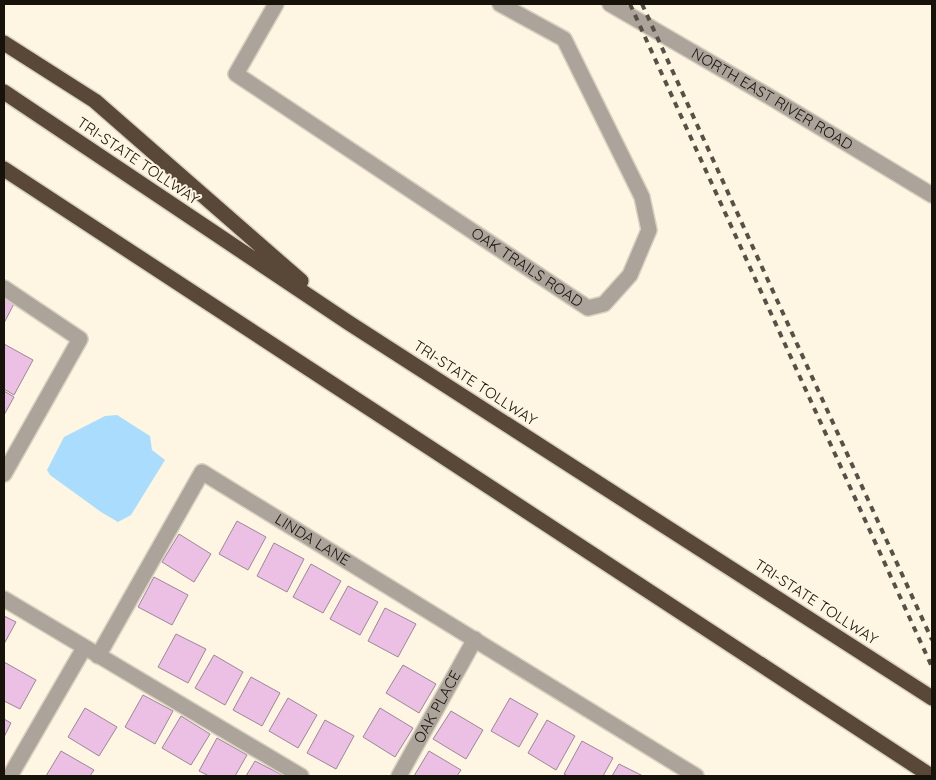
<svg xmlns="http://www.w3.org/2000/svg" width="936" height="780" font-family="Quicksand,sans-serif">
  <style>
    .water { fill: #aaddfd }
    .building { fill: #ebc0e4; stroke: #9b8798 }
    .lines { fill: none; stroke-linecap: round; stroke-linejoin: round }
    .minor-casing { stroke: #d9d1c0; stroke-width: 18 }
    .tertiary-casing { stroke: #d9d1c0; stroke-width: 18 }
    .motorway-casing { stroke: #d9d1c0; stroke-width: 18 }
    .minor { stroke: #aca39b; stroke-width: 15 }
    .tertiary { stroke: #aca39b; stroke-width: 15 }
    .motorway { stroke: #594738; stroke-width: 15 }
    .rail { stroke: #565146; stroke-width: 4; stroke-dasharray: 6 6; stroke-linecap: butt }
    .labels { text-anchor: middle; stroke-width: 4; stroke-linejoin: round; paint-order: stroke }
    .street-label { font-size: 15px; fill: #17130b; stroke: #fef5e2 }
  </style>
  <rect width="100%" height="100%" fill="#fef5e2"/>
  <path class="water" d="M117,415L150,436L152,450L165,460L131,515L118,522L101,512L50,475L47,470L64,437L105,416Z"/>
  <path class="building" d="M4,290L17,298L4,323Z
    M4,344L33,360L14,395L4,389Z
    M4,391L14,397L4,415Z
    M237,521L266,537L248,570L219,554Z
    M179,534L211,554L194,582L162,562Z
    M274,543L304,559L287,592L257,576Z
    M311,564L341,581L323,613L293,597Z
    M154,577L188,595L172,625L138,607Z
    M348,586L378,602L360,635L330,619Z
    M385,608L416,624L398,657L368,641Z
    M4,616L16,622L4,644Z
    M176,634L206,649L188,683L158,667Z
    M214,655L243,672L225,705L195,688Z
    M4,662L36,680L20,709L4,701Z
    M403,665L436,684L419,713L386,693Z
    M251,677L280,693L262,726L233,710Z
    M143,695L173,711L155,744L125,727Z
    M288,698L317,715L298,748L269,731Z
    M510,698L538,714L519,747L491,731Z
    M85,708L117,727L99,756L68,737Z
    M380,708L413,728L395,757L363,737Z
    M451,711L483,730L466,759L433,739Z
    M181,716L210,734L191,765L162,748Z
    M4,719L11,723L4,737Z
    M325,720L354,736L336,769L307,753Z
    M547,720L575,736L556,770L528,753Z
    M217,738L247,755L235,776H209L199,771Z
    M582,741L613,758L603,776H568L564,774Z
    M61,751L94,770L90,776H46Z
    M429,751L461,770L457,776H414Z
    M255,761L284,776H246Z
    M619,764L643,776H612Z"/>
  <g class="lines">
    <defs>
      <g id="minor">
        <path id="s1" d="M276,4L236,74L588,308L604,304L630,275L649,230L642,197L564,39L500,4"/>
        <path d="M4,288L80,339L4,474"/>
        <path d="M4,599L301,776"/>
        <path id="s2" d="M98,656L202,472L696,776"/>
        <path d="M10,776L84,648"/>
        <path id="s3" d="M399,776L475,639"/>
      </g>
      <g id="tertiary">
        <path id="s4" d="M610,4L775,100L932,195"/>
      </g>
      <path id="motorway" d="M4,43L95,101L301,281
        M4,92L349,323L932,698
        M4,169L931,776"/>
    </defs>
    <use href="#minor" class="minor-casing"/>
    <use href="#tertiary" class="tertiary-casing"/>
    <use href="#motorway" class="motorway-casing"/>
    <use href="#minor" class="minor"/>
    <use href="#tertiary" class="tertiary"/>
    <use href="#motorway" class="motorway"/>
    <path class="rail" d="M630,4L932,667
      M642,4L932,640"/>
  </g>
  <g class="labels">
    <g class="street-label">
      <text dy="5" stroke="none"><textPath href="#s4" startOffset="188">NORTH EAST RIVER ROAD</textPath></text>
      <text transform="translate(138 161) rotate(34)" y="5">TRI-STATE TOLLWAY</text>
      <text dy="5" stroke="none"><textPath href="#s1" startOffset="430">OAK TRAILS ROAD</textPath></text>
      <text transform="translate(475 383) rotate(33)" y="5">TRI-STATE TOLLWAY</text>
      <text dy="5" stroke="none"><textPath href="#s2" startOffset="341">LINDA LANE</textPath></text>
      <text transform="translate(816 602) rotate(33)" y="5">TRI-STATE TOLLWAY</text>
      <text dy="5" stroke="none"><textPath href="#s3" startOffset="79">OAK PLACE</textPath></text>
    </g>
  </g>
  <rect width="936" height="780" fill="none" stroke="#17130b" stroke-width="10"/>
</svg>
